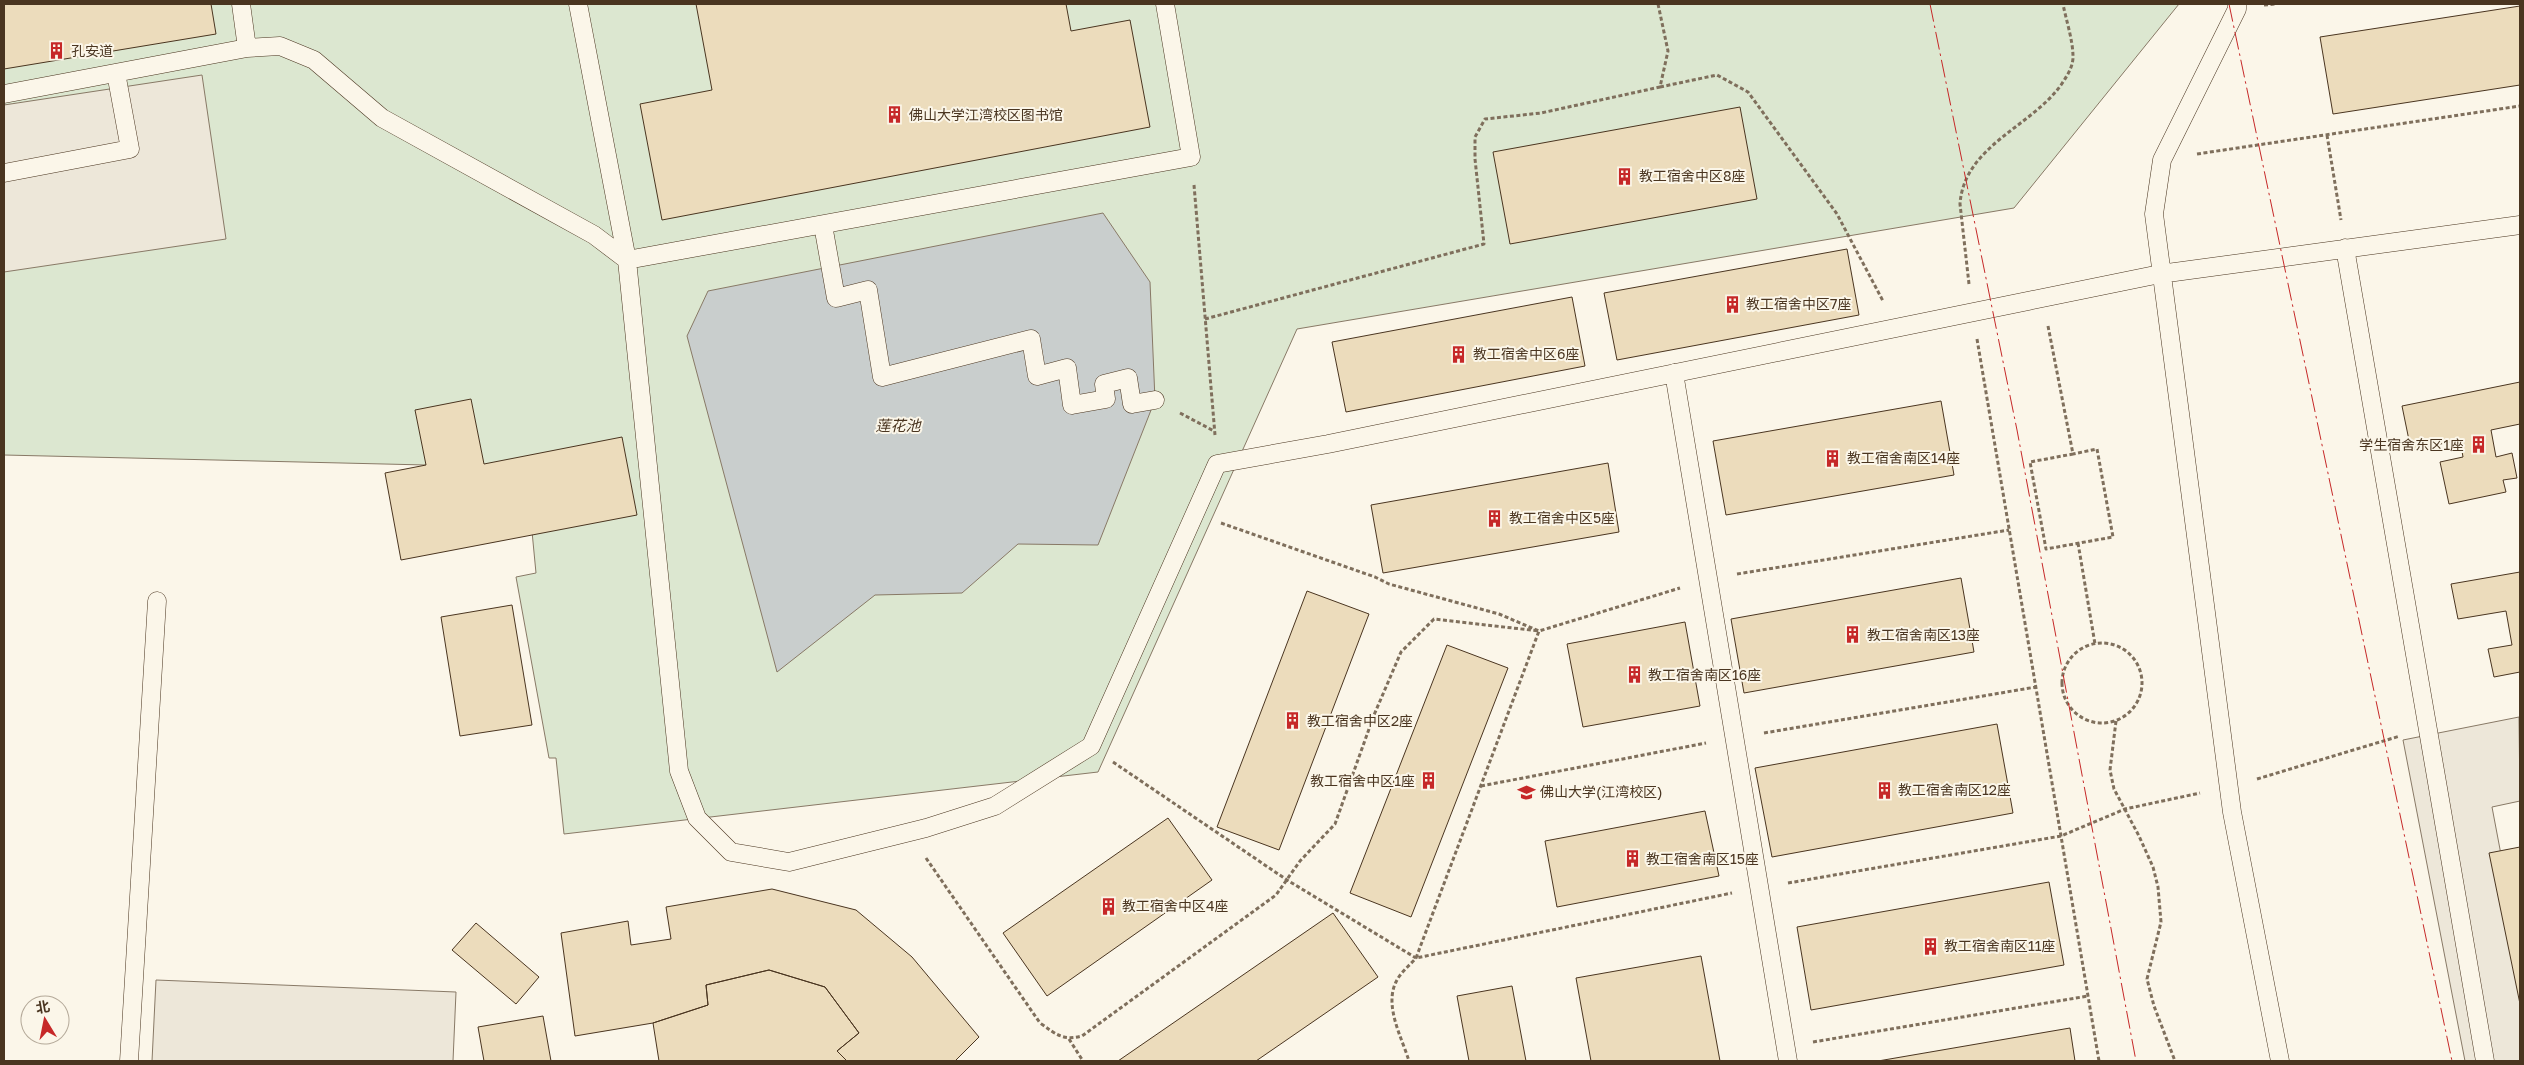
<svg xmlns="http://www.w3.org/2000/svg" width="2524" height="1065" font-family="'Golos Text','Noto Sans SC',sans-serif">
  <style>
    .green { fill: #dce7d0; stroke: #887966 }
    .parking { fill: #ede7d9; stroke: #887966 }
    .water { fill: #c9cecd; stroke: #887966 }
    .building { fill: #ecdcbc; stroke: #4a3520 }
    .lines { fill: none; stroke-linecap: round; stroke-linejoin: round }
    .service-casing { stroke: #4a3520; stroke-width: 19 }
    .path { stroke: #7f6f5c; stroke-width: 3; stroke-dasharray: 4 2.5; stroke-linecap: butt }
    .service { stroke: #fbf6e9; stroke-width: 18 }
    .power { stroke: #c62828; stroke-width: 1; stroke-dasharray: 18 4 2.5 4; stroke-linecap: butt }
    .labels { text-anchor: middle; stroke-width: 4; stroke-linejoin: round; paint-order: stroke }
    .poi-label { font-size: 14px; fill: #4a3520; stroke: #fbf6e9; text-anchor: start }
    .water-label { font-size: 15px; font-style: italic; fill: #4a3520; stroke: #fbf6e9 }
  </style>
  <rect width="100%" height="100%" fill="#fbf6e9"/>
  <path class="green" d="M4,4H2179L2014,208L1297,329L1098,772L564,834L556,758H549L516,577L536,573L526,469L426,465L4,455Z"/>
  <path class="parking" d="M202,75L226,239L4,272V105Z
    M2519,717L2520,801L2492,807L2520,955V1061H2465L2403,740Z
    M156,980L456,992L453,1061H152Z"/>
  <path class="water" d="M1103,213L1150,282L1155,400L1098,545L1018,544L962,593L875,595L777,672L687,336L708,291Z"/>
  <path class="building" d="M4,4H211L216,34L4,69Z
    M696,4H1066L1071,31L1130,20L1150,127L662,220L640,104L712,90Z
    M2520,6V85L2333,114L2320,37Z
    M1740,107L1757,199L1510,244L1493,152Z
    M1847,249L1859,315L1617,360L1604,293Z
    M1572,297L1585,366L1346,412L1332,342Z
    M2520,382V424L2491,430L2496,457L2512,453L2517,478L2503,480L2506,492L2449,504L2440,462L2463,457L2460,440L2411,450L2402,406Z
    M471,399L484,464L622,437L637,515L401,560L385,473L426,465L415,410Z
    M1941,401L1954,475L1726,515L1713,441Z
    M1608,463L1619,532L1383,573L1371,505Z
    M2520,572V672L2494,677L2488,649L2512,645L2506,611L2458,619L2451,584Z
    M1961,578L1974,652L1744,693L1731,619Z
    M1307,591L1369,614L1279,850L1217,827Z
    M512,605L532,725L460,736L441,617Z
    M1685,622L1700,706L1583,727L1567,644Z
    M1447,645L1508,668L1411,917L1350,893Z
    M1997,724L2013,813L1772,857L1755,768Z
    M1705,811L1719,876L1557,907L1545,841Z
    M1168,818L1212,880L1047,996L1003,933Z
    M2520,847V1004L2489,853Z
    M2049,882L2064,965L1811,1010L1797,927Z
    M772,889L856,910L912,957L979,1037L955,1061H847L837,1051L859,1033L825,987L769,970L706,985L708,1005L653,1023L575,1036L561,933L628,921L631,945L671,939L666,907Z
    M1333,913L1378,977L1256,1061H1118Z
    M476,923L539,977L516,1004L452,950Z
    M1701,956L1720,1061H1591L1576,978Z
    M769,970L825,987L859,1033L837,1051L847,1061H659L653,1023L708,1005L706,985Z
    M1512,986L1526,1061H1469L1457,996Z
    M543,1016L551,1061H484L478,1027Z
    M2070,1028L2075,1061H1878Z"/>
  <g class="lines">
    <defs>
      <path id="service" d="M241,4L247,48
        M578,4L627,260L679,771L697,818L731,852L789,862L926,828L995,806L1091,746L1217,464L1328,444L2160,274L2520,225
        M2237,4V9L2162,160L2154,214L2232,812L2280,1061
        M4,94L247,48L280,46L314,60L382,118L594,235L627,260L1191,157L1165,4
        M4,173L130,149L116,73
        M823,225L836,298L868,290L882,377L1031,339L1037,376L1067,368L1072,405L1106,399L1104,384L1128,378L1132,404L1155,400
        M2345,248L2485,1061
        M1674,373L1788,1061
        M129,1061L157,601"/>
    </defs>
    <use href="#service" class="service-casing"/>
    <path class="path" d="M2264,5L2276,4
      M1660,87L1717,75L1748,92L1837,214L1883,301
      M2327,135L2341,220
      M2197,154L2520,106
      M1194,185L1215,435
      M1969,284L1960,204C1964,146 2031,127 2061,85C2067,76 2073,67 2073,57C2073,40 2066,20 2063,4
      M1205,319L1484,244L1475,159V137L1485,119L1541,113L1660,87L1668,51L1658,4
      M2048,326L2073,454L2030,462L2046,549L2113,537L2097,449L2073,454
      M1977,339L2099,1061
      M1180,413L1214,431
      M1221,523L1375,577L1389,584L1499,614L1539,631L1680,588
      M2078,543L2095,644
      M1737,574L2009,530
      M2062 683a40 40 0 1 1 80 0a40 40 0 1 1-80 0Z
      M2116,721L2110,770L2114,789L2139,836L2153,867L2158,887L2161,922L2147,979L2154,1006L2175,1061
      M1764,733L2036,687
      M1113,762L1287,880L1416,958C1410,965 1400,973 1396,982C1384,1006 1402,1038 1409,1061
      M2257,779L2400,736
      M1481,786L1706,743
      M926,858L1040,1023C1056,1034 1062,1041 1082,1036L1276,895L1300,861L1335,824L1374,715L1401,652L1434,619L1539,631L1416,958L1732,893
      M1788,883L2061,836L2125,809L2200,793
      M1069,1039L1083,1061
      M1813,1042L2088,996"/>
    <use href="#service" class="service"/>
    <path class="power" d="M1930,4L2017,430L2136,1061
      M2229,4L2452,1061"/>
  </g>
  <defs>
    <symbol id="building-bare" viewBox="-9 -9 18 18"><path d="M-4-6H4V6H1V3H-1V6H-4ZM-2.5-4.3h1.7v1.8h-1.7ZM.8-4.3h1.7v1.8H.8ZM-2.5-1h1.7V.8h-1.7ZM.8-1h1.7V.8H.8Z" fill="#c62828" stroke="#fbf6e9" stroke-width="2.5" paint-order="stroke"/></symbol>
    <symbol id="university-bare" viewBox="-9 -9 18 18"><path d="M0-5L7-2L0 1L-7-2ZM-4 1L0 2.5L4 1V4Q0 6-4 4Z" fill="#c62828" stroke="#fbf6e9" stroke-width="2.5" paint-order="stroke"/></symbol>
  </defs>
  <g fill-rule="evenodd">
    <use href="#building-bare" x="44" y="38" width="25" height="25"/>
    <use href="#building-bare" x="882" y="102" width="25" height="25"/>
    <use href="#building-bare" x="1612" y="164" width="25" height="25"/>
    <use href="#building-bare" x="1720" y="292" width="25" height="25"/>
    <use href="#building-bare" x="1446" y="342" width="25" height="25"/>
    <use href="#building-bare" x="2466" y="432" width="25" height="25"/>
    <use href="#building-bare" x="1820" y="446" width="25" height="25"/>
    <use href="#building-bare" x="1482" y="506" width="25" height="25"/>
    <use href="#building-bare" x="1840" y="622" width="25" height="25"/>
    <use href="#building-bare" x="1622" y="662" width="25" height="25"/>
    <use href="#building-bare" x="1280" y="708" width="25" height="25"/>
    <use href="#building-bare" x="1416" y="768" width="25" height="25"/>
    <use href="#building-bare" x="1872" y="778" width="25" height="25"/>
    <use href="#university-bare" x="1514" y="780" width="25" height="25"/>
    <use href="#building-bare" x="1620" y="846" width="25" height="25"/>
    <use href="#building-bare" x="1096" y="894" width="25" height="25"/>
    <use href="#building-bare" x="1918" y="934" width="25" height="25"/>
  </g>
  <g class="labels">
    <g class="poi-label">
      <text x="71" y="56">孔安道</text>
      <text x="909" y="120">佛山大学江湾校区图书馆</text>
      <text x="1639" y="181">教工宿舍中区8座</text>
      <text x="1746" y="309">教工宿舍中区7座</text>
      <text x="1473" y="359">教工宿舍中区6座</text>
      <text x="2464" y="450" text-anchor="end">学生宿舍东区1座</text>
      <text x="1847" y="463">教工宿舍南区14座</text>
      <text x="1509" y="523">教工宿舍中区5座</text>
      <text x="1867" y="640">教工宿舍南区13座</text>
      <text x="1648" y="680">教工宿舍南区16座</text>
      <text x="1307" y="726">教工宿舍中区2座</text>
      <text x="1415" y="786" text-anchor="end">教工宿舍中区1座</text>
      <text x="1898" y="795">教工宿舍南区12座</text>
      <text x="1540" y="797">佛山大学(江湾校区)</text>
      <text x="1646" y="864">教工宿舍南区15座</text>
      <text x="1122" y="911">教工宿舍中区4座</text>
      <text x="1944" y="951">教工宿舍南区11座</text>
    </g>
    <g class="water-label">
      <text x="898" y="431">莲花池</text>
    </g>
  </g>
  <rect width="2524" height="1065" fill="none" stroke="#4a3520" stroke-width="10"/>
  <g transform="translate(45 1020) rotate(350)"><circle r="24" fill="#fbf6e9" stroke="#b4a999"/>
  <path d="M0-4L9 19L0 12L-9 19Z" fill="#c62828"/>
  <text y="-8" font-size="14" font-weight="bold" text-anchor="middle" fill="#4a3520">北</text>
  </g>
</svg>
